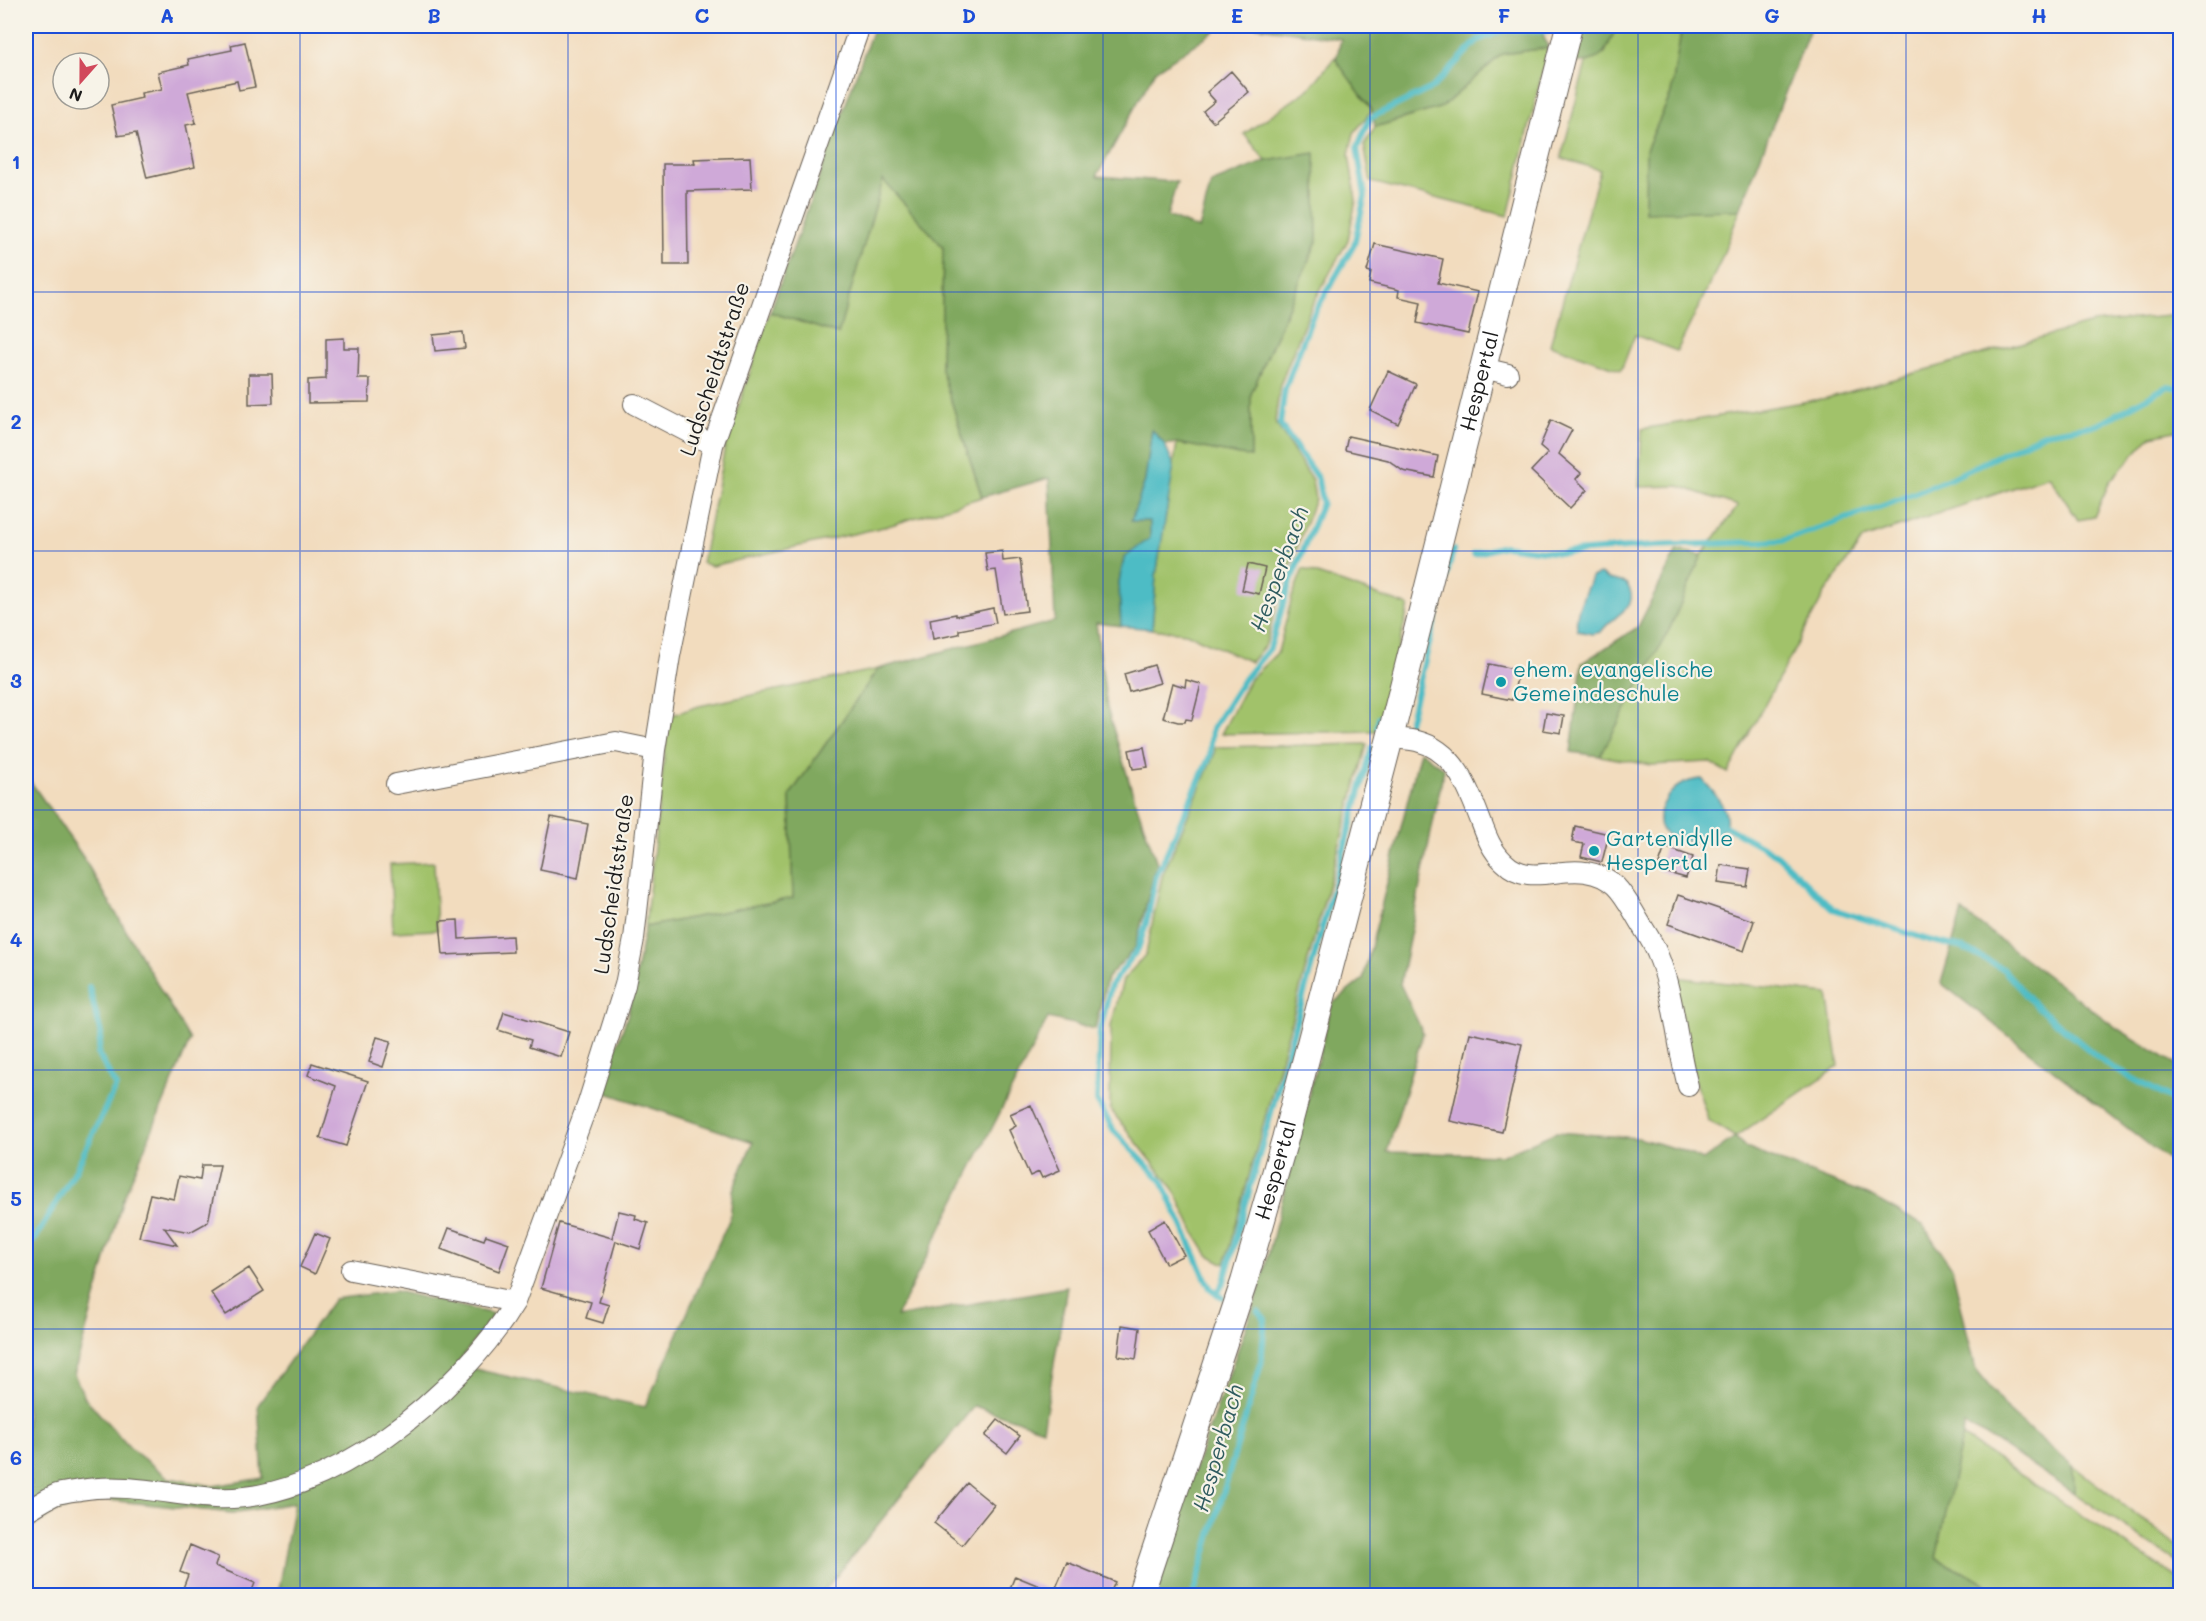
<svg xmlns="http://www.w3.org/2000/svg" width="2206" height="1621" font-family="Mali,sans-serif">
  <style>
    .green { fill: #a1c26b; stroke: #5e6f44; stroke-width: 1.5 }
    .forest { fill: #80a85f; stroke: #4e623e; stroke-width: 1.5 }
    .water { fill: #4dbcc5; stroke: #346c70; stroke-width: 1.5 }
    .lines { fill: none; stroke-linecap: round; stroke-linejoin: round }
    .stream { stroke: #4dbcc5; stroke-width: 6 }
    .building { fill: #cfa9d8 }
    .minor-casing { stroke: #675f55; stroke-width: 22 }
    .major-casing { stroke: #675f55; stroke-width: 28 }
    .minor { stroke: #fff; stroke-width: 20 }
    .major { stroke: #fff; stroke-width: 26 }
    .grid { fill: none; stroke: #1d4ed8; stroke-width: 1.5; stroke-opacity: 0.55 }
    .culture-dot { fill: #0f9aa8; stroke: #f7f3e8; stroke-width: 2 }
    .labels { text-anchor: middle; stroke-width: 4.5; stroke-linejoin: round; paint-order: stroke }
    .street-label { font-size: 21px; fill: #1c1c1c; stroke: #f7f3e8 }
    .culture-label { font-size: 21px; fill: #0d838f; stroke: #f7f3e8; text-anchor: start }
    .water-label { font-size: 22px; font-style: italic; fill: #305c60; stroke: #f7f3e8 }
    .neatline { fill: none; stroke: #1d4ed8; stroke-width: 2 }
    .grid-label { font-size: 20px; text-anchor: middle; font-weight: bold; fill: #1d4ed8 }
  </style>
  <rect width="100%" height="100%" fill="#f7f3e8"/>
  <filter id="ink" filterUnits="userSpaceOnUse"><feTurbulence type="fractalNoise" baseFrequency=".0167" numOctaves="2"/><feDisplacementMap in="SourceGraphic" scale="12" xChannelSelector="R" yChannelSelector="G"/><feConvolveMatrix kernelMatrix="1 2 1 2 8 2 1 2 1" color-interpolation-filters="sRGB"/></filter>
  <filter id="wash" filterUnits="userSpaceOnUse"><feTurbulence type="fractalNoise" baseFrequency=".008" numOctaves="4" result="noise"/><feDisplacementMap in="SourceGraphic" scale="24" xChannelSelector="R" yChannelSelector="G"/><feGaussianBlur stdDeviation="1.35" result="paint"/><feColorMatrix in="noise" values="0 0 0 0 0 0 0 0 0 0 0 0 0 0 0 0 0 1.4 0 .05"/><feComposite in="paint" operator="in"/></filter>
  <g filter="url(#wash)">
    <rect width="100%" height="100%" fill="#f2dcbe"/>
    <path class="green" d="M1647,26H1682L1671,94L1646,150L1645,211L1740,210L1719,265L1677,351L1635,335L1621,370L1550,345L1600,170L1561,158L1586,63L1605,53L1615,30Z
      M1548,48L1508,216L1371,182L1364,145L1375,127L1442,107L1502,54Z
      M1335,57L1372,110L1354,133L1349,155L1356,200L1348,240L1311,307L1280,385L1275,422L1312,480L1315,499L1278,598L1266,644L1251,662L1186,633L1152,629L1156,576L1177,443L1251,457V394L1317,241L1315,154L1266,161L1244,134L1309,89Z
      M883,179L943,247L941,369L982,497L888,526L712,566L702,563L725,447L770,312L838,334Z
      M2180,315V430L2151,436L2110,481L2094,517L2078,520L2049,476L1863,539L1825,593L1728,773L1709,762L1651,765L1600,756L1670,628L1702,555L1738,506L1679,486L1639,487L1642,429L1827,398L2092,323Z
      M1303,569L1409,606L1377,731L1221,734L1250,679L1278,652L1292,597Z
      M878,669L790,795L793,898L645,927L669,716L699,706Z
      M1367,744L1225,1264L1208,1255L1196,1236L1174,1189L1110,1109L1111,1026L1123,980L1146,954L1162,876L1214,755L1215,747Z
      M434,862L437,930L393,932L390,864Z
      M1673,977L1828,994L1839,1066L1735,1137L1708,1120L1694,1076Z
      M1962,1436L2180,1580V1595H2008L1936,1558Z
      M2073,1466L2180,1548V1564L2074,1493Z"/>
    <path class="forest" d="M874,26H1222L1155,71L1097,176L1177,182L1167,216L1199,229L1211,183L1266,161L1315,153L1317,241L1251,394V457L1177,443L1165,445L1152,430L1145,481L1131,521H1151L1150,539L1124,558L1119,582L1121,626L1096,623L1107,708L1133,794L1157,863L1135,948L1107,978L1095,1029L1048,1018L896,1317L1067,1287L1043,1429L974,1406L821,1595H277L294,1503L232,1513L108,1500L57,1511L26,1531V775L83,857L190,1040L122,1202L74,1374L85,1398L131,1449L169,1478L213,1486L263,1478L258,1405L334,1299L395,1291L494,1314L457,1364L483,1371L645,1407L730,1218L733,1190L753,1142L601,1091L628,1014L645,927L793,898L790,795L878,669L1055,621L1049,478L982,497L941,369L943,247L883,180L838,334L770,312Z
      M1253,26H1540L1548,48L1502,54L1442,107L1375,127L1372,110L1336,60L1341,39Z
      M1579,26H1647L1615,30C1604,56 1600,64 1569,62Z
      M1682,26H1811L1740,210L1645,212L1646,150L1671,94Z
      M1677,550L1702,555L1670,628L1600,756L1571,752L1582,663L1638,627Z
      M1420,751L1444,769L1400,984L1423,1033L1387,1152L1503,1155L1556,1132L1638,1138L1678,1149L1703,1160L1735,1137L1746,1148L1868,1195L1923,1225L1952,1268L1976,1370L2012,1415L2073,1466L2074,1493L1989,1437L1965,1425L1936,1558L2008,1595L1149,1596L1259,1291L1332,1004L1363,979Z
      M1962,911L2118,1029L2180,1067V1169L1941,983Z"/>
    <path class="water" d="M1152,430L1165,445L1174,465L1156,576L1152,629L1121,626L1119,582L1124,558L1150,538V521H1131L1145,481Z
      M1600,574L1608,579L1626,583C1644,608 1612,614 1601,632L1592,634L1578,631C1572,615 1586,593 1591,577Z
      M1702,779C1710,788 1719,797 1724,809C1740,847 1669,848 1660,827C1657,818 1661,808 1665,801C1673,786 1686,780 1702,779Z"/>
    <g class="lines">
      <path class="stream" d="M1588,30L1591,26
        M1474,554L1504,546L1560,553L1654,546L1782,541L1891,503L1954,477L2045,433L2097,425L2168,386L2180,388
        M1409,723L1453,550
        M1377,727L1379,717
        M1718,822L1777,855L1833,909L1929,940L1963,948L2003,969L2034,1004L2106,1064L2180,1104
        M26,1247L35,1239L76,1169L116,1086L98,1054L101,1034L89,987
        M1217,1294L1224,1282L1372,748
        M1223,1298L1210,1288L1162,1181L1114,1131L1097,1101L1100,1030L1111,985L1138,949L1146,924L1156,877L1210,756L1212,729L1244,679L1270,648L1288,588L1322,503L1318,479L1280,424L1285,389L1313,315L1354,245L1365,196L1357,148L1370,118L1432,88L1478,40L1505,30L1548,31
        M1193,1596L1261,1364L1265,1319L1258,1311"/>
    </g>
    <g id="blocks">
      <path class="building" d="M245,42L255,87L239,90L237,81L188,92L196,123L186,125L195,167L147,178L136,133L118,136L111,105L142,98L141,93L162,89L158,72L189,65L188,59L232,50L231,45Z
        M1231,71L1249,92L1213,122L1203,111L1215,101L1207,92Z
        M750,157L752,189L687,191L688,265H664L663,164H695L694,159Z
        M1375,244L1443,259L1438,283L1478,292L1468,334L1417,323L1421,302L1398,297L1399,290L1369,283L1371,272L1367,271Z
        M463,332L465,348L435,351L433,335Z
        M344,338V348H359L358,379H370L369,402L308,403V380L326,379V339Z
        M1388,371L1416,384L1398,424L1370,410Z
        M249,374H272L273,403L249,404Z
        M1551,420L1572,430L1559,454L1581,473L1576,479L1587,490L1570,508L1531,471L1548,453L1540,446Z
        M1348,436L1438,456L1434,477L1403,471L1388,460L1345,450Z
        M1002,551L1003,561L1020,559L1027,611L1003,614L996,570L988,571L985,553Z
        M1248,564L1265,568L1259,594L1242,590Z
        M993,608L996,623L959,630V634L933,639L930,619L956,614V616Z
        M1489,664L1519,670L1512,700L1482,694Z
        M1154,665L1160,683L1129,692L1124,674Z
        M1186,680L1201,684L1192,720L1186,719L1185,722H1178L1163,718L1172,683L1185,687Z
        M1546,713L1564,716L1561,733L1543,730Z
        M1144,747L1148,767L1133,769L1129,750Z
        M551,817L588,824L578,878L540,870Z
        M1575,826L1609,834L1602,862L1581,857L1584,844L1572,842Z
        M1665,847L1693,857L1686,878L1657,870Z
        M1721,865L1750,869L1747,887L1718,883Z
        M1678,895L1754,921L1744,951L1668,924Z
        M458,920L459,939L512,936L513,952L443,955L440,921Z
        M504,1012L569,1032L561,1057L529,1047L531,1040L498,1030Z
        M1470,1033L1522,1044L1502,1132L1450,1121Z
        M377,1037L391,1041L383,1067L369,1062Z
        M312,1063L368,1081L346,1146L320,1138L336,1086L308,1075Z
        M1031,1105L1060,1170L1042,1178L1039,1172L1030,1176L1009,1130L1016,1126L1010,1114Z
        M202,1165H220L208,1222L190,1232L164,1227L177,1245L139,1237L150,1194L174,1199L179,1176L200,1180Z
        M619,1211L636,1215L635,1219L648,1223L640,1249L616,1241L599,1302L609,1305L603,1323L586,1318L591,1302L541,1288L559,1223L612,1238Z
        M1165,1220L1184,1255L1166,1264L1148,1230Z
        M449,1228L484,1240L486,1235L509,1243L499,1271L441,1249Z
        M315,1233L330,1239L315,1274L300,1267Z
        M249,1268L264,1291L226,1315L211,1293Z
        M1122,1325L1140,1328L1136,1359L1118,1356Z
        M998,1420L1020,1436L1007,1453L985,1436Z
        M967,1483L994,1505L962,1545L934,1523Z
        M190,1545L218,1557L215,1566L255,1583L250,1596H180L188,1575L180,1572Z
        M1067,1562L1115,1582L1109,1596H1007L1015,1576L1054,1592Z"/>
    </g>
  </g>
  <g filter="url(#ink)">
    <use href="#blocks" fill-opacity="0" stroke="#675f55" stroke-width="1.5"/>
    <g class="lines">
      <defs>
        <path id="minor" d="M1483,368L1508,374
          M634,404L713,445
          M1390,738C1399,739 1409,739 1417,741C1454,750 1468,787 1480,819C1486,835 1491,850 1504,862C1528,886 1557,867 1586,872C1613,876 1622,892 1635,914C1642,927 1652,940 1657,953C1675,995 1676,1043 1688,1086
          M396,784L616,742L655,750
          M351,1270L515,1302
          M26,1511C36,1506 47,1498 57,1494C64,1492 73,1491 80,1490C126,1482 170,1495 215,1498C327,1504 461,1393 515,1302L588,1103L625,985L634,939L655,750L670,656L713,445L860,26"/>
        <g id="major">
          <path id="s1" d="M1140,1596L1244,1282L1285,1139L1390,738L1569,26"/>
        </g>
      </defs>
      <use href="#minor" class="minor-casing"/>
      <use href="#major" class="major-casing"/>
      <use href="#minor" class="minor"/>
      <use href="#major" class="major"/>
    </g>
  </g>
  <path class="grid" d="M300,26V1596M568,26V1596M836,26V1596M1103,26V1596M1370,26V1596M1638,26V1596M1906,26V1596M26,292H2180M26,551H2180M26,810H2180M26,1070H2180M26,1329H2180"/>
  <g class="culture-dot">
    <circle cx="1501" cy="682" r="6"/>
    <circle cx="1594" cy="851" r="6"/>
  </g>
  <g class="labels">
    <g class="street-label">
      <text transform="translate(715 369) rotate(-72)" y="7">Ludscheidtstraße</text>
      <text dy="7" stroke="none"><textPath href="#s1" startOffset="1262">Hespertal</textPath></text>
      <text transform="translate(614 884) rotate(-82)" y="7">Ludscheidtstraße</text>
      <text dy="7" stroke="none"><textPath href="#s1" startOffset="447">Hespertal</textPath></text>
    </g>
    <g class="culture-label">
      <text x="1513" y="677">ehem. evangelische<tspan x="1513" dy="24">Gemeindeschule</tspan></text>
      <text x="1606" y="846">Gartenidylle<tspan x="1606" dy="24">Hespertal</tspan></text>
    </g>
    <g class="water-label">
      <text transform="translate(1279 569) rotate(-70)" y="8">Hesperbach</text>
      <text transform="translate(1218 1448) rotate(-74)" y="8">Hesperbach</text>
    </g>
  </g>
  <rect width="2206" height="1621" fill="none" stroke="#f7f3e8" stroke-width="66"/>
  <g transform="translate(81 81) rotate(201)"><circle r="28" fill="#f7f3e8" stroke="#9f9d96" stroke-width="1.5"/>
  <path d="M0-4.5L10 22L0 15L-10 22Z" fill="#d1495b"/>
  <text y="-9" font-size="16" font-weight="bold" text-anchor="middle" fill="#1c1c1c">N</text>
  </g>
  <rect x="33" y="33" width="2140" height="1555" class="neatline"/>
  <g class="grid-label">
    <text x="167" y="23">A</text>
    <text x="434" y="23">B</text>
    <text x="702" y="23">C</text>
    <text x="969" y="23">D</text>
    <text x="1237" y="23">E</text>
    <text x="1504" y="23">F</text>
    <text x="1772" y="23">G</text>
    <text x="2039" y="23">H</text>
    <text x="16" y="169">1</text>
    <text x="16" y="429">2</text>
    <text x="16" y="688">3</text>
    <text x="16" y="947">4</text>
    <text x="16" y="1206">5</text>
    <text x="16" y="1465">6</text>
  </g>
</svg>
